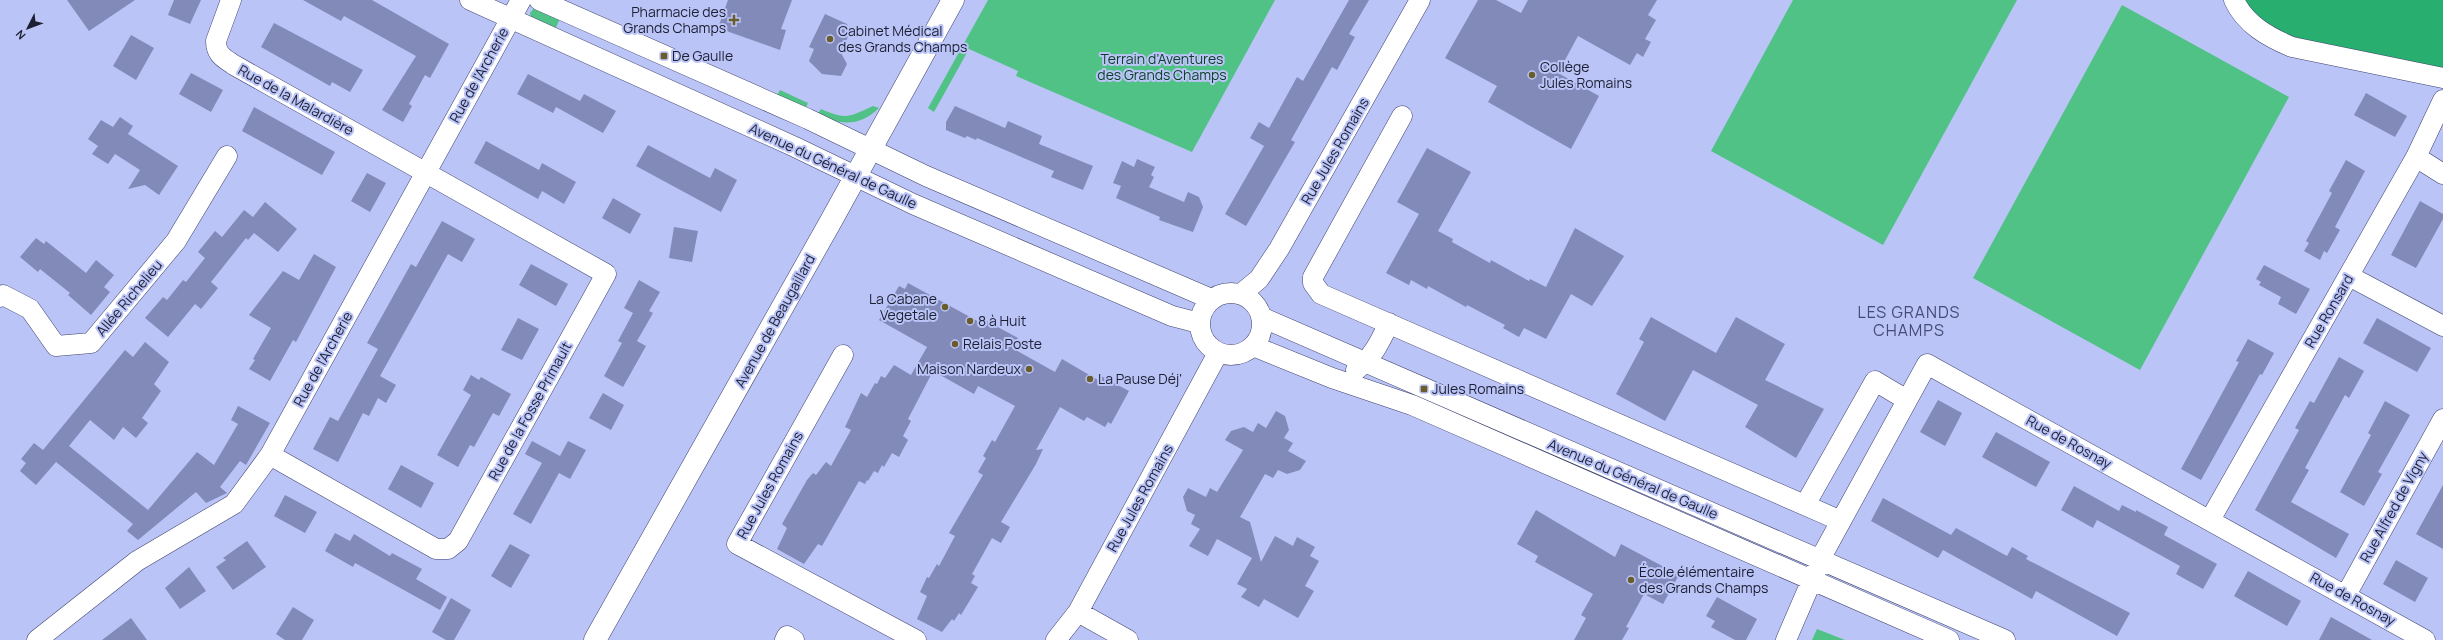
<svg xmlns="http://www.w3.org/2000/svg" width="2443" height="640" font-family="Manrope,sans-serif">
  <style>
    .green { fill: #50c286 }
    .forest { fill: #28af70 }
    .building { fill: #828aba }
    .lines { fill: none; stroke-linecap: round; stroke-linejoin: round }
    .minor-casing { stroke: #3e436f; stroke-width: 21 }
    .major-casing { stroke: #3e436f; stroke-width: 23 }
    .minor { stroke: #fff; stroke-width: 20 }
    .major { stroke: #fff; stroke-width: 22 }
    .poi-dot { fill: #695e2b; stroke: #bbc4f7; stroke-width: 1.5 }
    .labels { text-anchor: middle; stroke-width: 4; stroke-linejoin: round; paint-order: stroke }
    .poi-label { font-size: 14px; fill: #1c1f32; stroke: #bbc4f7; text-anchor: start }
    .park-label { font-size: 14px; fill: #0a3f26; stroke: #bbc4f7 }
    .street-label { font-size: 14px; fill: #1c1f32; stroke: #bbc4f7 }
    .quarter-label { font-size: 16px; letter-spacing: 1px; fill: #454a76; stroke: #bbc4f7 }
  </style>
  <rect width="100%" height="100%" fill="#bbc4f7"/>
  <path class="green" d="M988,0H1275L1192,152L1016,76L1018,71L969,49L934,112L928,108Z
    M1793,0H2017L1883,245L1711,151Z
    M2122,5L2289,97L2140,370L1973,278Z
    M534,8L561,16L554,32L531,19L530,13Z
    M780,90L808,103L805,110L776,97Z
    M873,106L879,108C860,127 841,125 817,115L821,109C846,120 849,117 873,106Z
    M1817,629L1845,640H1812Z"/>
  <path class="forest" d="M2234,0H2443V78L2292,47Z"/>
  <path class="building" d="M67,0H135L89,31Z
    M174,0H201L190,24L168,15Z
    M303,0H372L449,44L430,78L425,75L409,104L412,106L403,122L382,110L416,56L344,16L341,21Z
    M728,0H792L781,29L786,30L780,50L718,28Z
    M1349,0H1369L1349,34L1355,37L1337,70L1332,67L1291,140L1295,142L1246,226L1225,214L1264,146L1250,138L1259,122L1269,128L1297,77L1303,81Z
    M1478,0H1496L1521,13L1528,0H1657L1648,15L1656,20L1645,39L1651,42L1643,57L1637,53L1630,65L1578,36L1558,73L1599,96L1571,149L1488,102L1497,86L1445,58Z
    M825,14L847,24L850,32L841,53L847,64L841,76L822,74L809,61L814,49L809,47Z
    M274,23L363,70L350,92L332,82L330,86L261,47Z
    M131,35L154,48L136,80L113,66Z
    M191,73L223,90L211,112L179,94Z
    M528,74L580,101L584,94L616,111L603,133L556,107L553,113L517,94Z
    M2366,93L2407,116L2395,137L2354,115Z
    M955,106L1005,128L1008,121L1042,136L1039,144L1093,166L1083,190L1051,177L1054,171L977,138L976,140L967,136L965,138L946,130V122Z
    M254,107L335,152L322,175L242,131Z
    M120,117L133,126L128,134L178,166L159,195L145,185L128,189L140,170L115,154L108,164L92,154L98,146L88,139L101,120L113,127Z
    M486,141L539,170L542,163L576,182L564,204L542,191L538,199L474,163Z
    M648,145L710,178L715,168L737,180L721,212L636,166Z
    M1427,148L1471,172L1438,231L1453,239L1452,242L1490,263L1491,260L1529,281L1530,279L1546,287L1575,228L1624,256L1592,306L1571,294L1546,339L1524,328L1519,337L1503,328L1505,325L1467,305L1466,307L1428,286L1427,289L1411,280L1409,285L1386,273L1419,214L1397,202Z
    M1137,159L1155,167L1151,175L1154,177L1149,187L1184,202L1188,192L1199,197L1203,207L1193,232L1159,220L1160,217L1116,198L1121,186L1113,183L1122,161L1134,167Z
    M2346,160L2365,171L2335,227L2340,230L2327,253L2324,251L2320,260L2304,251L2309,243L2306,241L2332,193L2329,191Z
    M367,173L386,183L370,212L351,201Z
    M613,198L641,214L630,234L602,218Z
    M2420,201L2443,214V219L2416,268L2391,255Z
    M265,202L297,229L278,252L254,233L248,240L246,238L211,282L218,288L201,309L195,304L168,337L145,318L163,297L167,300L183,280L186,282L205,258L198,252L215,231L222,237L244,210L253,217Z
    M442,221L475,239L462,262L448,254L380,376L396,385L386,403L378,398L369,416L363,413L338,462L313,449L330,417L338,421L378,349L367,343L411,264L416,267Z
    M674,227L698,231L692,262L669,258Z
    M36,238L44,244L46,241L86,273L96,260L114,275L104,287L110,292L91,315L68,295L70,293L40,269L38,272L20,257Z
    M314,254L336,267L296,342L293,340L270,381L249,369L255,360L253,359L271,328L249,315L283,271L299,280Z
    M531,264L568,284L556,306L519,285Z
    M2264,265L2310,289L2296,314L2278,304L2281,297L2259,285L2261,282L2256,279Z
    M639,280L660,292L649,311L653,313L637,341L646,346L623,387L604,376L622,343L618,341L633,313L624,308Z
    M908,283L981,323L983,319L1018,338L1012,348L1055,372L1062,359L1098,380L1101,376L1129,391L1111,424L1108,422L1105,427L1087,417L1084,421L1060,407L1036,450L1043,449L1036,464L1001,522L1010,527L1001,543L992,538L972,574L975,576L971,583L978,587L961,615L959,613L954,621L952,619L942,632L917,619L927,596L920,592L927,577L929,578L937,564L939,566L955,536L949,533L983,475L978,472L986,458L983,456L992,440L995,442L1015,406L978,386L974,394L933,371L908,419L911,421L903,436L908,440L899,457L892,453L884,467L882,465L878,473L874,471L868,481L867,480L865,484L859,481L822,546L818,544L804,564L777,549L787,528L782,524L807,480L813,473L816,475L826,462L831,466L851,430L845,427L861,393L867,397L875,383L877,384L881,376L885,378L894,365L911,375L927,347L879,320L899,286L905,289Z
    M1651,317L1716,353L1736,317L1785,344L1765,380L1824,409L1796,458L1745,427L1758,405L1693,370L1665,421L1616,394L1644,342L1639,339Z
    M518,318L539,329L522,360L501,350Z
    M2377,318L2431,348L2417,372L2363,343Z
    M2248,339L2274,353L2262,375L2260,374L2201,480L2181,469L2239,362L2236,361Z
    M145,342L169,362L154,384L161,391L142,418L148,423L136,438L123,427L114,440L90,420L69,446L148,510L197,452L214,465L238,424L231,420L238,406L270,423L246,465L240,461L220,487L227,493L206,503L196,492L138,540L127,531L133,524L56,462L36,485L20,471L26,463L21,459L34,443L43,450L125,350L133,357Z
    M2339,357L2364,371L2349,398L2345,395L2305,468L2309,470L2291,502L2349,534L2336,558L2255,510L2299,430L2295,428L2310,401L2314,403Z
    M471,375L479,380L481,377L511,394L499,416L493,413L474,447L470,445L458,467L437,455L471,395L463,390Z
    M603,393L624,405L611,430L589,418Z
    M1938,400L1962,413L1945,446L1920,432Z
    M2385,401L2410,415L2378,472L2382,474L2364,506L2340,492L2371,435L2368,433Z
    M1276,411L1285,416L1289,430L1284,438L1293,443L1288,451L1306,461L1300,470L1287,474L1278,470L1273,478L1265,474L1240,517L1250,522L1261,562L1275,536L1293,546L1297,537L1315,547L1310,556L1319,561L1305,586L1314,591L1298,618L1264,599L1259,607L1241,597L1247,589L1237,584L1252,558L1217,539L1208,556L1189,546L1200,529L1191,524L1195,515L1187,511L1183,497L1188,488L1206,497L1210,488L1217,492L1243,450L1225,440L1231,431L1244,427L1253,432L1258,423L1266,428Z
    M1996,432L2050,462L2036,487L1982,457Z
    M532,441L560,456L568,441L586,450L570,479L559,473L531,524L513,514L542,463L525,454Z
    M401,465L434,483L421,508L388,489Z
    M2443,485V549L2416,534Z
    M2074,486L2119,511L2122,505L2136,512V510L2168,527L2164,535L2217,564L2203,589L2176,574L2180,566L2097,520L2093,528L2061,510Z
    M285,495L317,512L305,533L274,516Z
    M1883,498L1951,535L1956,528L2007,556L2012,547L2028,556L2026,559L2130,613L2117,636L2036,591L2032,599L1943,550L1938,558L1871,521Z
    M1536,510L1615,557L1621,544L1679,575L1663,604L1644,594L1626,627L1629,628L1622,640H1574L1586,618L1581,615L1593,594L1535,562L1538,556L1517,544Z
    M335,533L350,541L354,534L390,556L392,553L422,569L416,579L447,597L440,610L355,563L353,567L325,551Z
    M247,541L266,567L233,590L216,567L226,560L223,558Z
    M510,544L530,555L511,588L491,576Z
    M2396,560L2428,578L2415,602L2383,584Z
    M189,567L206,591L180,609L165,588Z
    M2248,571L2301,601L2287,626L2234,596Z
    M1717,597L1757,619L1746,640H1735L1711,627L1715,621L1706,616Z
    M451,598L471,610L454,640H446L432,632Z
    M293,607L314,620L302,640H285L276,634Z
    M2331,617L2372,640H2319Z
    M131,618L147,640H102Z"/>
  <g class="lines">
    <defs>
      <path id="minor" d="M231,0L216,41C216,55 224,58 234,65L606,274L458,541L448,549H436L270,455
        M470,0L795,147L913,204L1172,316L1199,323
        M539,0L808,119L926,176L1211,299
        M2234,0C2245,24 2268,37 2292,47L2443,78
        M1402,116L1313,277V283L1321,294L1841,521
        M2416,157L2443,174
        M2349,276L2443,326
        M1200 324a31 31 0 1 1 62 0a31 31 0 1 1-62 0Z
        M1241,294L1259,279L1279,249L1420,0
        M0,297L3,295L30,309L56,346L91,343L176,241L227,156
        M1261,317L2005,640
        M1253,346L1332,378L1412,405L1949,640
        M843,355L737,544L916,640
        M1356,370C1373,357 1380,342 1389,323
        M1805,505L1875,381L1907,400
        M2210,520L2416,157L2443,100
        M2346,595L2443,419
        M1078,612L1128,640
        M37,640L137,561L234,504L270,455L521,0
        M785,640L787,636L794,640
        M1056,640L1078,612L1218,353
        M1786,640L1824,552L1927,364L2425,640"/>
      <path id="major" d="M595,640L831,221L953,0"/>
    </defs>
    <use href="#minor" class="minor-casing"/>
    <use href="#major" class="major-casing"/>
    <use href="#minor" class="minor"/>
    <use href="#major" class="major"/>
  </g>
  <g class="poi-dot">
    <path d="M732 14h4v4h4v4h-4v4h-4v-4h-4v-4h4z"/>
    <circle cx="830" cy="39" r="4"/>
    <rect x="660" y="52" width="8" height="8" rx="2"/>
    <circle cx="1532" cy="75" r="4"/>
    <circle cx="945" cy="307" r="4"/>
    <circle cx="970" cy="321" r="4"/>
    <circle cx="955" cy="344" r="4"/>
    <circle cx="1029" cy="369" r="4"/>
    <circle cx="1090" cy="379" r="4"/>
    <rect x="1420" y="385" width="8" height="8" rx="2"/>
    <circle cx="1631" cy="580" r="4"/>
  </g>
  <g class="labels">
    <g class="poi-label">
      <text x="726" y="17" text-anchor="end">Pharmacie des<tspan x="726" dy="16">Grands Champs</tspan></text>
      <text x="838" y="36">Cabinet Médical<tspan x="838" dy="16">des Grands Champs</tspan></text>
      <text x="672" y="61">De Gaulle</text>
      <text x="1540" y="72">Collège<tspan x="1540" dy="16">Jules Romains</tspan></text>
      <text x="937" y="304" text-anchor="end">La Cabane<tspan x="937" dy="16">Vegetale</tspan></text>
      <text x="978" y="326">8 à Huit</text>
      <text x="963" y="349">Relais Poste</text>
      <text x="1021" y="374" text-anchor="end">Maison Nardeux</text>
      <text x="1098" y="384">La Pause Déj'</text>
      <text x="1432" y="394">Jules Romains</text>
      <text x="1639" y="577">École élémentaire<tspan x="1639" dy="16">des Grands Champs</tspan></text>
    </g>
    <g class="park-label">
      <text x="1162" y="64">Terrain d’Aventures<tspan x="1162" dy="16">des Grands Champs</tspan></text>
    </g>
    <g class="street-label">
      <text transform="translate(479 75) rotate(-61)" y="5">Rue de l'Archerie</text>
      <text transform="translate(296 100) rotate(29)" y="5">Rue de la Malardière</text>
      <text transform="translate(1335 151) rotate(-60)" y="5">Rue Jules Romains</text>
      <text transform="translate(833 166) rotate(25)" y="5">Avenue du Général de Gaulle</text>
      <text transform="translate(129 298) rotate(-50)" y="5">Allée Richelieu</text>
      <text transform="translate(2329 311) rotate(-60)" y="5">Rue Ronsard</text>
      <text transform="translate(775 321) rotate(-61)" y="5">Avenue de Beaugaillard</text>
      <text transform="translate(323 359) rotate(-61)" y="5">Rue de l'Archerie</text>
      <text transform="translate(530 411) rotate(-61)" y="5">Rue de la Fosse Primault</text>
      <text transform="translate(2069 442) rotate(29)" y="5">Rue de Rosnay</text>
      <text transform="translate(1633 479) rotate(23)" y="5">Avenue du Général de Gaulle</text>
      <text transform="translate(770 485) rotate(-61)" y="5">Rue Jules Romains</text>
      <text transform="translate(1140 498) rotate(-61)" y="5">Rue Jules Romains</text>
      <text transform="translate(2394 507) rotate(-61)" y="5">Rue Alfred de Vigny</text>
      <text transform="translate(2353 599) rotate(29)" y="5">Rue de Rosnay</text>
    </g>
    <g class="quarter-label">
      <text x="1909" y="318">LES GRANDS<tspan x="1909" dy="18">CHAMPS</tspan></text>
    </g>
  </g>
  <g transform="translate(28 28) rotate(228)" stroke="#bbc4f7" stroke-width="3" paint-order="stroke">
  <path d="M0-3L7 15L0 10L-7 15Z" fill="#1c1f32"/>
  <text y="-6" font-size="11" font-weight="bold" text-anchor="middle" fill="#1c1f32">N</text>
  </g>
</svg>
